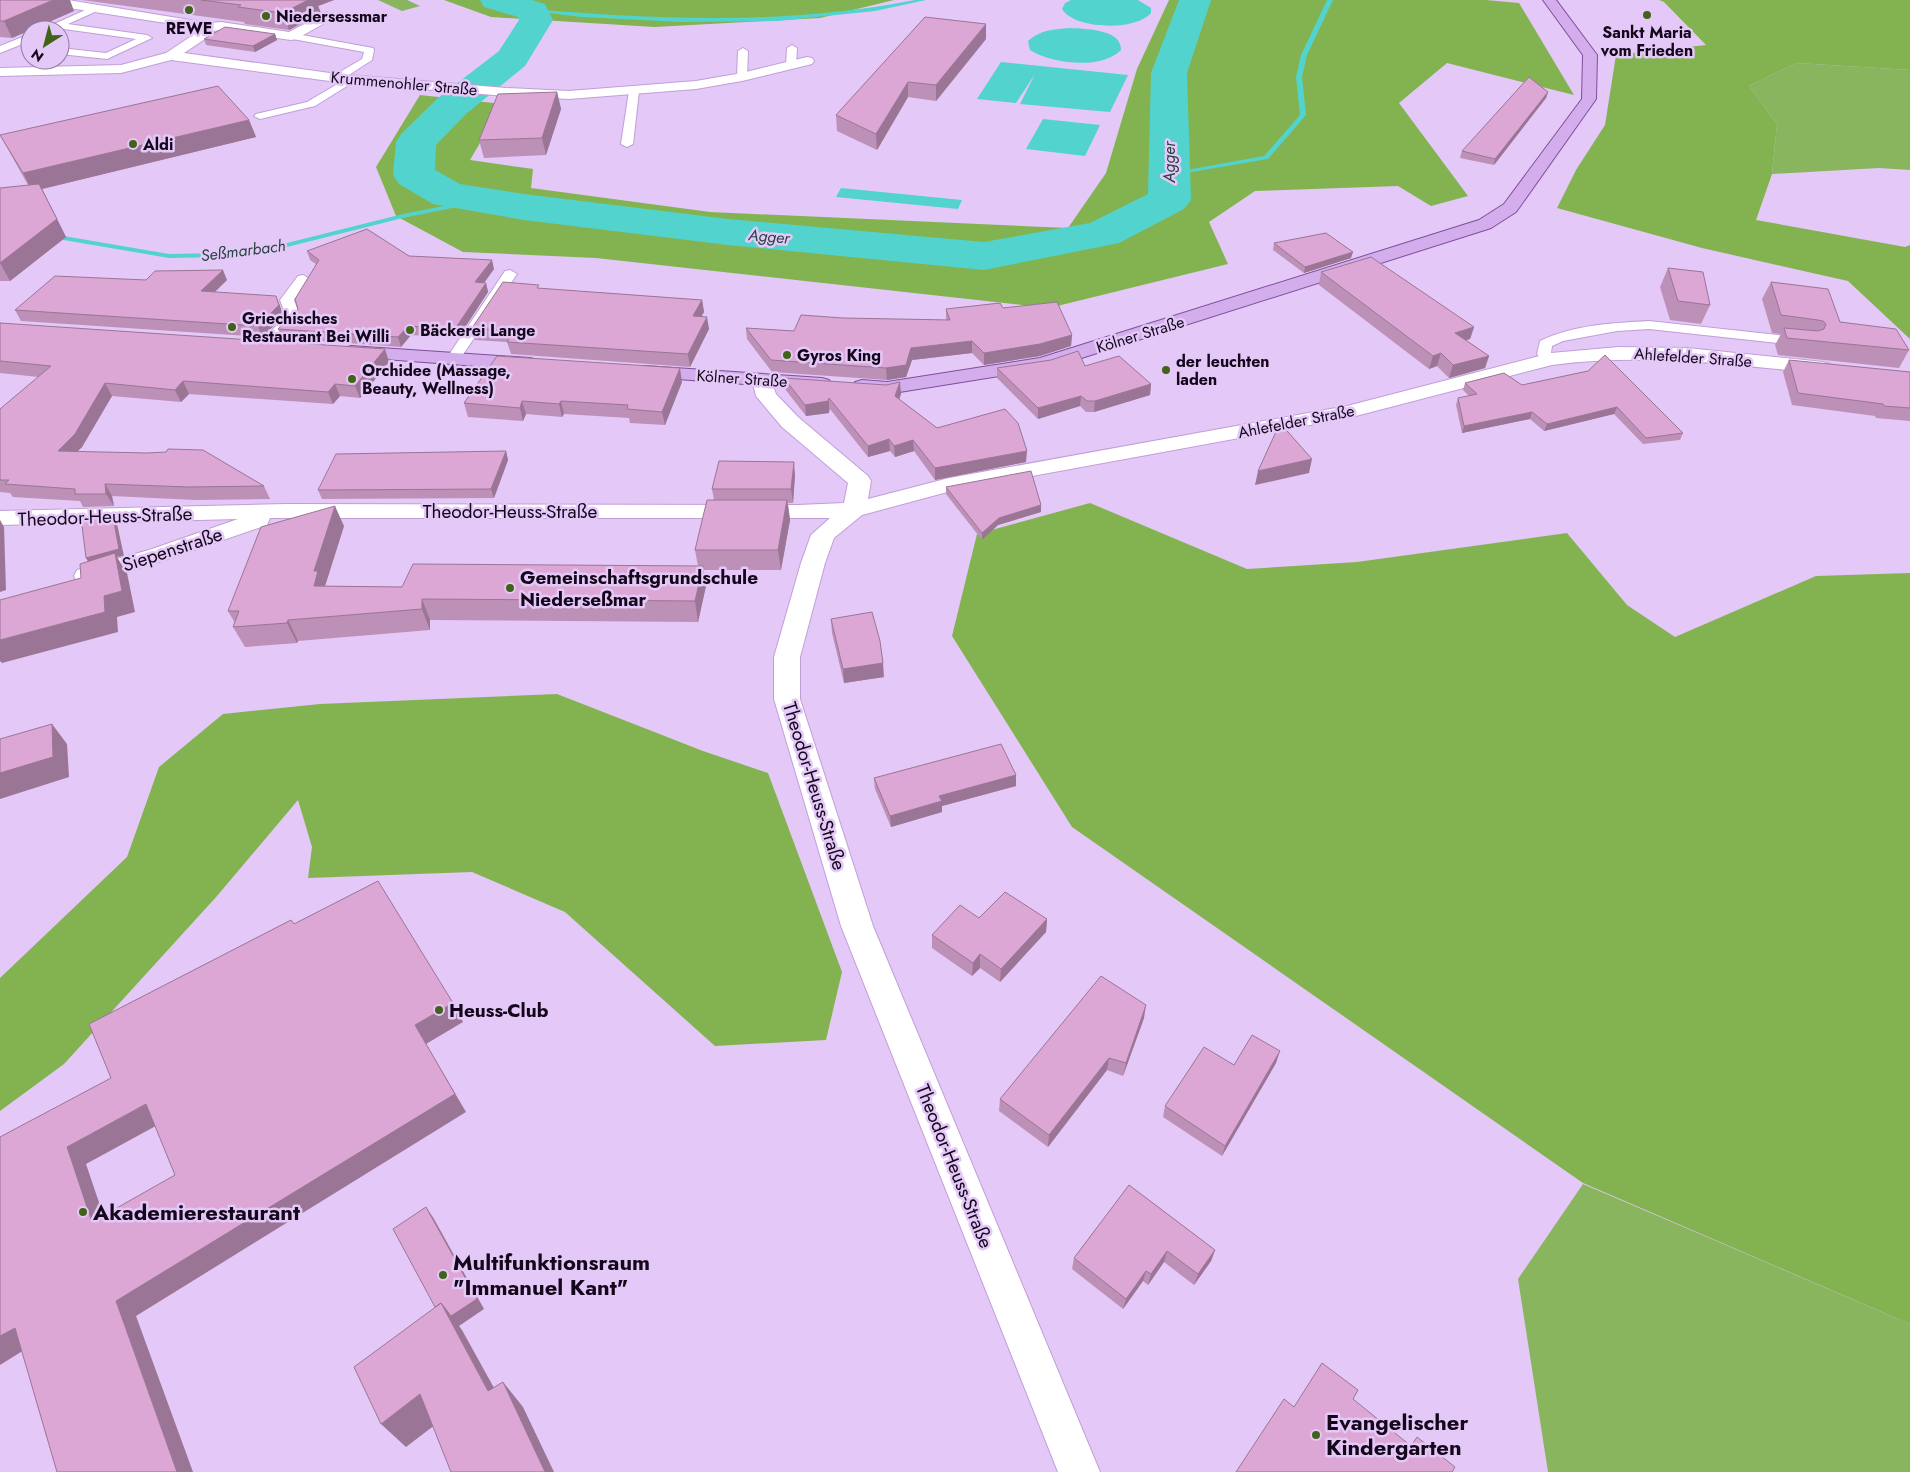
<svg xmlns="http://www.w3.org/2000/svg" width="1910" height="1472" font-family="Jost,sans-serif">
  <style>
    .green { fill: #89b55f }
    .forest { fill: #82b350 }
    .water { fill: #53d3cd }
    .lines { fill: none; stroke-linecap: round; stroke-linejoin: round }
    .stream { fill: #53d3cd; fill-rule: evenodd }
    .river { fill: #53d3cd; fill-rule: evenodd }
    .service-casing { stroke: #c09fd7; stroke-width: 2 }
    .minor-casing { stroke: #c09fd7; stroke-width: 2 }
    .primary-casing { stroke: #7e4f9a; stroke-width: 2 }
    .service { fill: #fff; fill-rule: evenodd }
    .minor { fill: #fff; fill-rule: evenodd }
    .primary { fill: #d4adec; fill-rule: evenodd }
    .wall { fill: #bd90b7 }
    .shaded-wall { fill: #9a7595 }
    .building { fill: #dca7d5; stroke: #9a7595; fill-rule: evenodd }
    .poi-dot { fill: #406219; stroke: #e4c8f7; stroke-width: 2 }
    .labels { text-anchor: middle; stroke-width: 5; stroke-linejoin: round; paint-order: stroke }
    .far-poi-label { font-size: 16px; font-weight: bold; fill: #14071b; stroke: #e4c8f7; text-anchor: start }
    .far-street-label { font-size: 16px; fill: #14071b; stroke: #e4c8f7 }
    .far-water-label { font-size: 16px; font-style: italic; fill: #274341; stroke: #e4c8f7 }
    .street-label { font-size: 19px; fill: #14071b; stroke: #e4c8f7 }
    .poi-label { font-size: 19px; font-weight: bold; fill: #14071b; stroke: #e4c8f7; text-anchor: start }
    .near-poi-label { font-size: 22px; font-weight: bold; fill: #14071b; stroke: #e4c8f7; text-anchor: start }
  </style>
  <rect width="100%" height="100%" fill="#e4c8f7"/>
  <path class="green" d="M378,0H407L420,6L402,11Z
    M1796,63L1910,70V170L1879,168L1772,174L1777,124L1749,86Z
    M1583,1184L1910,1324V1472H1548L1518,1279Z"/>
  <path class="forest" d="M444,0H894L820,18L655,27L491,17Z
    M1169,0H1486L1519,3L1574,95L1447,63L1399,103L1468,196L1431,206L1398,186L1255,191L1209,222L1228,264L1049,308L596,258L463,252L396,216L376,167L420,95L503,104L470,160L533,169L531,188L710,212L1068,228L1106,173L1137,69Z
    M1659,0H1910V70L1796,63L1749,86L1777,124L1772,174L1756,220L1905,247L1910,245V339L1848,281L1702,248L1557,208L1576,170L1605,125L1616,55L1706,45L1664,2Z
    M1090,503L1247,569L1357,562L1567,533L1627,605L1675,637L1816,576L1910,573V1324L1583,1183L1072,827L952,636L977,534Z
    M557,694L703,751L768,773L842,972L826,1040L715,1046L565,912L472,872L308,878L312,847L298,800L217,896L64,1064L0,1111V978L127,857L159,767L223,714L320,704Z"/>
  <path class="water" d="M1071,0H1138L1151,8V13C1136,31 1075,30 1062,9L1065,3Z
    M1070,28C1085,29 1122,29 1121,50C1102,70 1052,64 1030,50L1028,41C1040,30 1054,29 1070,28Z
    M1001,62L1128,75L1110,112L1020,104L1035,74L1016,103L977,99Z
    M1043,119L1100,125L1085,156L1026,149Z
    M841,188L962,200L958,209L836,197Z"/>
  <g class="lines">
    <path class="stream" d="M915,0H926L875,11L778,21L680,22L582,17L530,11L533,9C662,20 787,25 915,0Z
      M1327,0H1333L1307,55L1302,77L1306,115L1268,159L1168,176V174L1170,173L1264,156L1300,115L1296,77L1301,55Z
      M484,198L486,199V201L403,218L275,250L224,257L169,258L52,238L48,236L52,234L169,254L224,253L275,246L403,214Z"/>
    <path class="river" d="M480,0H532L545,4L553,20L525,66L466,114L436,145L435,170L460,184L524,194L728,219L984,242L1090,223L1148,194L1151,73L1179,0H1211L1187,73L1191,200L1184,209L1119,243L984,270L728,245L524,220L433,204L399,184L393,175L396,142L402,133L438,98L499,51L519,20L518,17L484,7Z"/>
    <defs>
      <path id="service" d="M94,6L99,9L97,11L68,24L147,35L152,38L107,59L60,54V48L106,53L136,39L57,28L52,25Z
        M291,33L373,48L374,50L372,60L341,80H333L332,78L333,76L362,59L364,52L287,38L286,36Z
        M30,34V41L0,53V46Z
        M792,45L797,48L796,65L791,68L786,65L787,48Z
        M743,48L748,51L747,77L742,80L737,77L738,51Z
        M351,76L356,79L355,81L315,106L260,119L254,116L256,114L307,102Z
        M634,88L639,91L633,144L627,147L621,144L629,91Z
        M510,270L517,274L460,359L458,362H448L446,359L505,271Z
        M303,275L310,279L294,300L300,317L270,348H260L258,345L260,342L286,316L280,300L298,276Z
        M1649,321L1804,338L1809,339L1811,342L1809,345L1804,346L1649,329L1617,331L1563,341L1552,346L1551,353L1558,359L1556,362C1548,364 1542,361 1537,354L1540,341C1572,325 1613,323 1649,321Z"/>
      <path id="minor" d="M37,0H68L208,23L221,22L289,32L327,12L334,16L332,19L296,39L291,40L221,30L212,31L211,35L184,53L337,74L506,88L569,91L696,81L742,73L807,57L812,58L814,61L812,64L742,81L696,89L569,99L506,96L337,82L171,60L121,73L0,76V68L121,65L166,53L199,31L198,28L43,4Z
        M1619,347L1687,348L1823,362L1830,364L1833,368L1830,372L1823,374C1732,364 1643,353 1552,365L1348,418L951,491L862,515L834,538L825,563L800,657V699L873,926L1100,1472H1058L841,926L774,699V657L801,563L811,535L830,518H270L267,525L165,560L86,584L77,582L74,576L77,570L149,550L238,519L0,525V511L286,504L798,505L844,503L848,483L782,427L756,396L752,380L755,376L762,374L769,376L776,394L798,417L868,476L871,481L868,499L949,478L1347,406L1551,353Z"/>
      <path id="primary" d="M1543,0H1556L1597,55L1596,99L1516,212L1491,228L1050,368L887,394L855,390L852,386L855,382L862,380L887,382L1040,358L1479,220L1504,204L1582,99L1583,55Z
        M351,346L530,358L537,360L540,364L537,368L530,370L344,356L341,352L344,348Z
        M645,366L822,378L829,380L832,384L829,388L822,390L638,376L635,372L638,368Z"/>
    </defs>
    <use href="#service" class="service-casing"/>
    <use href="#minor" class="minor-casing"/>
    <use href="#primary" class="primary-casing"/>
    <use href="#service" class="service"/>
    <use href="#minor" class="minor"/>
    <use href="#primary" class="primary"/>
  </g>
  <path class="wall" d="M0,0L74,11L12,38L0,37Z
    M82,0H334L318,6L321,13L289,30L245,24L244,22Z
    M275,34L277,40L255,52L206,45L204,39Z
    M986,39L936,101L908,97L877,150L837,131L836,115Z
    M557,92L561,109L546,155L484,158L479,140Z
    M1548,92L1546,98L1494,165L1460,158L1462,151Z
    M249,120L256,137L42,189L66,237L10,281H0V188L28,185L0,135Z
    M1274,243L1351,258L1304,273L1273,250Z
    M307,251L409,256L494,269L484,283H486L488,292L458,338L411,335L401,347L282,338L278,329L298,309L316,264L310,260Z
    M1668,268L1710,305L1701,324L1670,320L1660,287Z
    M1321,272L1474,327L1470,339L1466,340L1489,356L1485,368L1449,378L1437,366L1429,369L1319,285Z
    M146,280H227L215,292L284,316L262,337L21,321L15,310Z
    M1771,282L1840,322L1909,350L1899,368L1778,355L1775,345L1781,334L1772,333L1762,299Z
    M540,289L702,300L704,312L701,316L709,329L690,367L511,354L507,342L475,340L472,328Z
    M1003,308L1072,335L1071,346L1040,356L984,365L972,353L912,360L906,377L887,380L772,372L747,339L746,328L794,331L843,318L946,320V309Z
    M0,323L389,362L360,398L340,396L333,404L189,394L181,402L112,396L82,447L77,451L264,486L270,499L196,500L112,496L114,506L83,507L80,501L13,497L10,493L0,492V409L39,377L0,373Z
    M1789,360L1910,372V421L1876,418L1875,416L1792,405L1783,372Z
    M1085,366L1151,384L1150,395L1094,412H1086L1080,406L1038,419L997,378V368Z
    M1588,371L1683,433L1680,440L1643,444L1614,414L1544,431L1530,419L1462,433L1456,405L1458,398L1469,396L1463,390L1465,383L1522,385Z
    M784,378L901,394L899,399L937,428L1026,462L935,480L914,451L895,457L890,451L868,457L830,409L829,413L806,416L785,389Z
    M682,382L665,425L630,423L629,418L564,414L562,417L526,414L523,421L468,417L464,403Z
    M506,451L508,460L494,498L322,499L318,490Z
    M795,475L793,503H788L790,520L781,570H703L706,586L698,622L430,620V630L298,641L297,643L245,647L233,627L235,623L228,611L344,526L325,586L402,587L698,566L695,550L714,500L712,489Z
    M946,487L1041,512L998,525L982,540L946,494Z
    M831,619L884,677L844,683L832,633Z
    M1016,775V786L942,806V812L891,827L875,789L874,778Z
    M979,918L1047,919L1046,932L1000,982L980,968L972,976L932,948V935Z
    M1144,1018L1123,1076L1107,1070L1048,1147L999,1111L1000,1099Z
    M1276,1063L1222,1156L1163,1117L1165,1106L1234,1065Z
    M1129,1185L1215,1250L1211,1261L1194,1285L1164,1262L1148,1285L1143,1281L1123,1309L1072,1269L1074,1258Z"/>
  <path class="shaded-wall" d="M53,0H70L74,11L12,38L4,21Z
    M302,0H334L318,6L321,13L289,30L283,13Z
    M986,24V39L936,101V85Z
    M275,34L277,40L255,52L253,46Z
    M908,82V97L877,150L876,134Z
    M557,92L561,109L546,155L542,138Z
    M1548,92L1546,98L1494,165L1495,159Z
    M249,120L256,137L42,189L66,237L10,281L0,263L32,191L23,173Z
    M1353,252L1351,258L1304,273L1305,267Z
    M492,260L494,269L478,291L475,282Z
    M223,270L227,280L205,301L201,291Z
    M486,283L488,292L458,338L455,329Z
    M276,296L284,316L262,337L258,326Z
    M702,300L704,312L695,328L693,316Z
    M707,317L709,329L690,367L688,354Z
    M408,326L411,335L401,347L398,337Z
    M1474,327L1470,339L1451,345L1455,333Z
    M1072,335L1071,346L1040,356L984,365V353Z
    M972,341V353L912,360L906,377L887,380L886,368L911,348Z
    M385,349L389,362L360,398L355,386Z
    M1441,353L1437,366L1429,369L1433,356Z
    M1489,356L1485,368L1449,378L1453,365Z
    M680,368L682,382L665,425L662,412Z
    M183,381L189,394L181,402L175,390Z
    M900,382L901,394L896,408L895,396Z
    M105,383L112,396L82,447L66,463L58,451Z
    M335,384L340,396L333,404L328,392Z
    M1151,384L1150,395L1094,412L1095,401Z
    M1081,396L1080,406L1038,419V408Z
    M829,398V413L806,416L805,405Z
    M522,401L526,414L523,421L520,408Z
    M561,401L564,414L562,417L559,404Z
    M1617,407L1614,414L1544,431L1547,424Z
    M1532,412L1530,419L1462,433L1464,426Z
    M889,439L890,451L868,457V446Z
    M913,440L914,451L895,457L894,446Z
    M506,451L508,460L494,498L491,489Z
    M1027,451L1026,462L935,480V468Z
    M1312,459L1309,473L1255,485L1258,471Z
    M794,462L795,475L793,503L791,489Z
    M105,484L112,496L114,506L106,494Z
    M787,500L790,520L781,570L778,550Z
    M1041,505V512L998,525L982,540V533L999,518Z
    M335,506L344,526L325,586H314V571Z
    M113,517L117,524L124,556L117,557L127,573L135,612L117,617L118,632L2,663L0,661V640L105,612L90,565L86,558Z
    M0,520L4,527L6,590L0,592Z
    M703,566L706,586L698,622L695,601Z
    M422,599L430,620V630L422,609Z
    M288,620L298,641L297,643L287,623Z
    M883,663L884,677L844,683L843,669Z
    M52,724L67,744L69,777L0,799V773Z
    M1016,775V786L942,806V812L891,827L890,816L939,796Z
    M1047,919L1046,932L1000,982L1001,969Z
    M980,954V968L972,976L973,963Z
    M453,1003L463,1022L426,1044L466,1112L136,1316L193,1472H177L116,1301L415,1025Z
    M1146,1005L1144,1018L1123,1076L1126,1063Z
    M1280,1051L1276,1063L1222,1156L1225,1146Z
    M1109,1058L1107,1070L1048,1147L1049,1135Z
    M146,1104L163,1122L86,1164L111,1238L92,1222L67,1147Z
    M426,1207L434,1219L484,1309L459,1326L462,1330L509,1415L488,1391L441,1303Z
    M1215,1250L1211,1261L1194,1285L1198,1274Z
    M1167,1251L1164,1262L1148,1285L1151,1274Z
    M1146,1271L1143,1281L1123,1309L1126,1299Z
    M15,1328L37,1342L0,1365V1336Z
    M503,1382L523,1407L554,1472H545Z
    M420,1394L444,1418L406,1447L381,1424Z"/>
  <path class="building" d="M0,0H53L4,21H0Z
    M201,0H308L283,13L238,7L241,5Z
    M925,17L986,24L936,85L908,82L876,134L836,115Z
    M225,27L275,34L253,46L204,39Z
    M1529,77L1548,92L1495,159L1462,151Z
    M218,86L249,120L23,173L0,135Z
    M557,92L542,138L479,140L498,94Z
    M39,184L57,219L0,263V188Z
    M367,229L409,256L492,260L475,282L486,283L455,329L408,326L398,337L278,329L298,309L295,299L319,260L307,251Z
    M1326,233L1353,252L1305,267L1274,243Z
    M1371,257L1474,327L1455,333L1489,356L1453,365L1441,353L1433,356L1321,272Z
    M1668,268L1703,272L1710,305L1678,301Z
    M223,270L201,291L276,296L279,305L258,326L15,310L55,276L146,280L155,271Z
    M503,282L539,285L537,288L702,300L693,316L707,317L688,354L507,342L515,331L472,328Z
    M1771,282L1828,289L1840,322L1896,329L1909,350L1787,338L1784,328L1818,331L1824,329L1826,324L1823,321L1818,320L1781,315Z
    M1057,302L1072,335L1040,344L984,353L972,341L911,348L906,365L886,368L771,360L746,328L794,331L801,315L843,318L950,320L946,309L1000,303L1003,308Z
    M0,323L385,349L355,386L335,384L328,392L183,381L175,390L105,383L75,434L58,451L147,453L166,452L168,449L203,450L264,486L189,487L105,484L106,494H75V489L5,484L9,480H0V409L51,366L0,361Z
    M1078,351L1085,366L1119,356L1151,384L1095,401H1087L1081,396L1038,408L997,368L1051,360Z
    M1605,355L1683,433L1646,438L1617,407L1547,424L1532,412L1464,426L1458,398L1477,394L1465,383L1504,373L1522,385L1588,371Z
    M497,356L680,368L662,412L627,409L628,405L561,401L559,404L522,401L520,408L464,403Z
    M1789,360L1910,372V408L1884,406L1883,404L1798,393Z
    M784,378L886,385L900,382L895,396L937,428L1005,409L1018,423L1027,451L935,468L913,440L894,446L889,439L868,446L829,398L828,401L805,405Z
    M1280,423L1312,459L1258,471Z
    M506,451L491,489L318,490L336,454Z
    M719,461L794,462L791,489H712Z
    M1031,471L1041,505L999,518L982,533L946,487Z
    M707,500H787L778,550H695Z
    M335,506L314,571H318L314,586L402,587L413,564L703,566L695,601L422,599V609L288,620L287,623L233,627L239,611H228L261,527Z
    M113,517L119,549L86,558L81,518Z
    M115,553L122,591L104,596L105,612L0,640V600L81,578L80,564Z
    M872,612L880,641L883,663L843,669L831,619Z
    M52,724L53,757L0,773V739Z
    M1001,744L1016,775L939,796L942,801L890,816L874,778Z
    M378,881L453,1003L415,1025L455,1094L116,1301L177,1472H57L15,1328L0,1336V1137L111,1078L89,1024L291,920L294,924ZM146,1104L175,1175L92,1222L67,1147Z
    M1005,892L1047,919L1001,969L980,954L973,963L932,935L960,905L979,918Z
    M1101,976L1146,1005L1126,1063L1109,1058L1049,1135L1000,1099Z
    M1252,1035L1280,1051L1225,1146L1165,1106L1204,1047L1234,1065Z
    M1129,1185L1215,1250L1198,1274L1167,1251L1151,1274L1146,1271L1126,1299L1074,1258Z
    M426,1207L477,1299L451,1316L441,1303L435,1307L393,1229Z
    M441,1303L488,1391L503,1382L545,1472H451L420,1394L381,1424L354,1367Z
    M1322,1363L1358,1390L1353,1399L1411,1446L1417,1437L1455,1467L1452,1472H1236L1284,1399L1294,1407Z"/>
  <g class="poi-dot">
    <circle cx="189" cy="10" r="5"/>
    <circle cx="1647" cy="15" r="5"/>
    <circle cx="266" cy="16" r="5"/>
    <circle cx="133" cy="144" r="5"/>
    <circle cx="232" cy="327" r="5"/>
    <circle cx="410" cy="330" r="5"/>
    <circle cx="787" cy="355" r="5"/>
    <circle cx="1166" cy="370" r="5"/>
    <circle cx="352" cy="379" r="5"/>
    <circle cx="510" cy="588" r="5"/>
    <circle cx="439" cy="1010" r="5"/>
    <circle cx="83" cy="1212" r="5"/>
    <circle cx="443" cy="1275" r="5"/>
    <circle cx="1316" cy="1435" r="5"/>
  </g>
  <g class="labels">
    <g class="far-poi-label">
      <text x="276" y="22">Niedersessmar</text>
      <text x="189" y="34" text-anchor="middle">REWE</text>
      <text x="1647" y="38" text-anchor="middle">Sankt Maria<tspan x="1647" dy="18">vom Frieden</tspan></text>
      <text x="143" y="150">Aldi</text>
      <text x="242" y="324">Griechisches<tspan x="242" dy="18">Restaurant Bei Willi</tspan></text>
      <text x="420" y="336">Bäckerei Lange</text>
      <text x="797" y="361">Gyros King</text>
      <text x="1176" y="367">der leuchten<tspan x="1176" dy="18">laden</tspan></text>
      <text x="362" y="376">Orchidee (Massage,<tspan x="362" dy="18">Beauty, Wellness)</tspan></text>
    </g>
    <g class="far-street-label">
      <text transform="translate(404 83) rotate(5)" y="6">Krummenohler Straße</text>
      <text transform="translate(1140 334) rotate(-17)" y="6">Kölner Straße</text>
      <text transform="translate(1693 357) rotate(4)" y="6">Ahlefelder Straße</text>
      <text transform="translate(742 378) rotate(4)" y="6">Kölner Straße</text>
      <text transform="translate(1296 421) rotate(-11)" y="6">Ahlefelder Straße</text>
    </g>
    <g class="far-water-label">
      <text transform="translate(1169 162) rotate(-90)" y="6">Agger</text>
      <text transform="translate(769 236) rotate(5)" y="6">Agger</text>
      <text transform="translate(243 250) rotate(-7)" y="6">Seßmarbach</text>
    </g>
    <g class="street-label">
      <text x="510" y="518">Theodor-Heuss-Straße</text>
      <text transform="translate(105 516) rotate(-2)" y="7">Theodor-Heuss-Straße</text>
      <text transform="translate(172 549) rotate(-18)" y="7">Siepenstraße</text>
      <text transform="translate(815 786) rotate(73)" y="7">Theodor-Heuss-Straße</text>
      <text transform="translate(955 1166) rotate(68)" y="7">Theodor-Heuss-Straße</text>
    </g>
    <g class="poi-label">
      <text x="520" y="584">Gemeinschaftsgrundschule<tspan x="520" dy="22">Niederseßmar</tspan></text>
      <text x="449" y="1017">Heuss-Club</text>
    </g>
    <g class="near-poi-label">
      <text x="93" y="1220">Akademierestaurant</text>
      <text x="453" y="1270">Multifunktionsraum<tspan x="453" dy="25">"Immanuel Kant"</tspan></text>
      <text x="1326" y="1430">Evangelischer<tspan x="1326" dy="25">Kindergarten</tspan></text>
    </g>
  </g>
  <g transform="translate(45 45) rotate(216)"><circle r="24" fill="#e4c8f7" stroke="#917b9f"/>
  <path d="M0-4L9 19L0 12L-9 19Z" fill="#406219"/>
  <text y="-8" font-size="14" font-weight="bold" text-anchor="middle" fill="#14071b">N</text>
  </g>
</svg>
